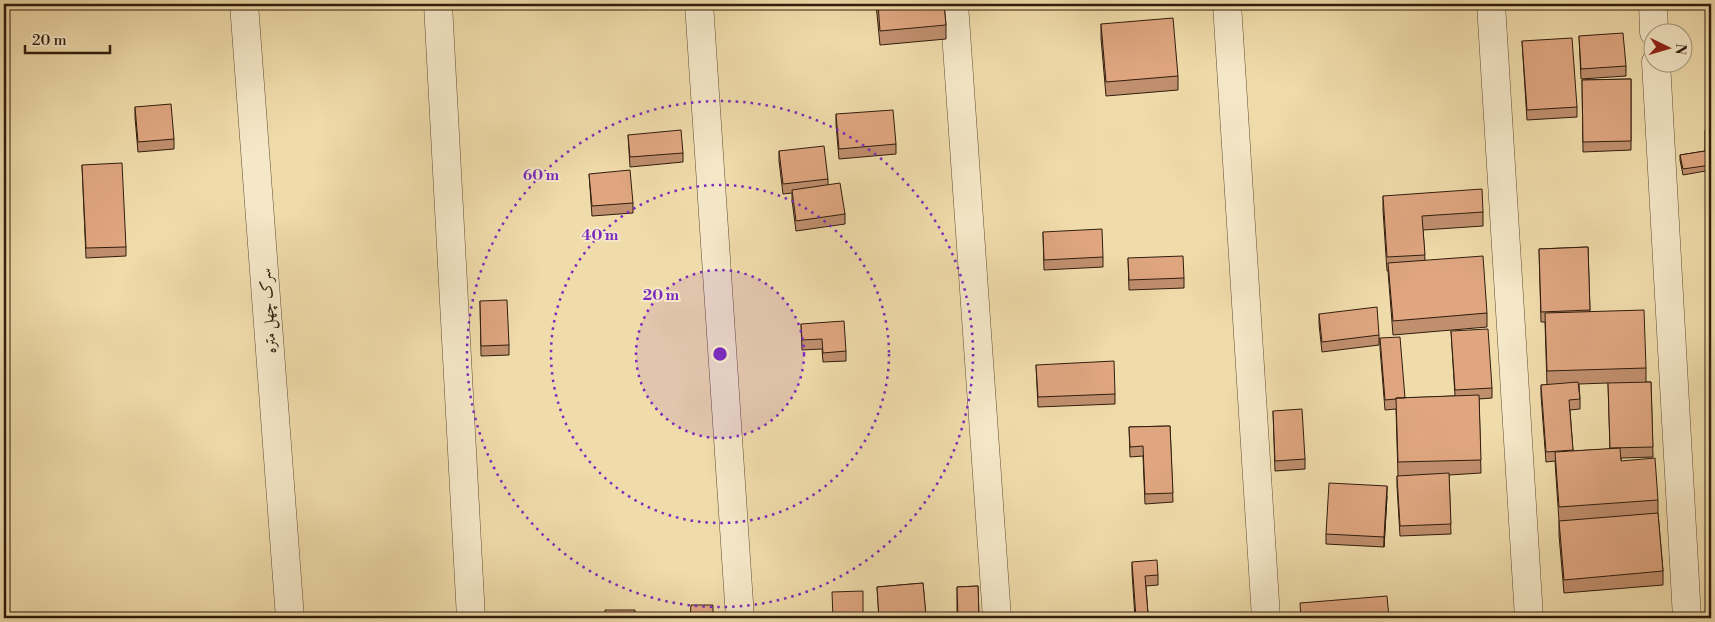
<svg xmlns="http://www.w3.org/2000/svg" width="1715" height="622" font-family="'Libre Bodoni',Amiri,serif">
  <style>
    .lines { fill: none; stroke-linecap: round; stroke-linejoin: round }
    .minor-casing { stroke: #604c34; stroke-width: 29 }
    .minor { stroke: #f5e8c8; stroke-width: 28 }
    .wall { fill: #c08f6e; stroke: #301d0d; fill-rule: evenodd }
    .shaded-wall { fill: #9c745a; stroke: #301d0d }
    .building { fill: #dfa680; stroke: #301d0d }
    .ring { fill: none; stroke: #7b2cbf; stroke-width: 2.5; stroke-dasharray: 2.5 5 }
    .labels { text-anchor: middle; stroke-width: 4; stroke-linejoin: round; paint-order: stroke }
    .street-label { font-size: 16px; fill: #301d0d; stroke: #f5e8c8 }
    .centre { fill: #7b2cbf; stroke: #f5e8c8; stroke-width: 2.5 }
    .ring-label { font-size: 15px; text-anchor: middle; font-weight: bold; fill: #7b2cbf; stroke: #f5e8c8; stroke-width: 4; stroke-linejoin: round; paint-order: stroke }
  </style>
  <rect width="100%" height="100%" fill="#f0dbaa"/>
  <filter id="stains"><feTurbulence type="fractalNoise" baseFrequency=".004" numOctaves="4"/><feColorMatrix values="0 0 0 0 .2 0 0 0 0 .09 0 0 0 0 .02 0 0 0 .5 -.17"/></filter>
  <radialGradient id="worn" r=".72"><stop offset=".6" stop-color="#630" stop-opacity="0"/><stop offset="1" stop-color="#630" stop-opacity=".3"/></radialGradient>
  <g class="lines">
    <defs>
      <path id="minor" d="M244,4L290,618
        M438,4L471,618
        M699,4L740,618
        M954,4L997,618
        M1227,4L1266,618
        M1491,4L1529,618
        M1653,4L1654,32
        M1656,62L1687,618"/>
    </defs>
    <use href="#minor" class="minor-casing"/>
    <use href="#minor" class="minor"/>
  </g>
  <path class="wall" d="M876,4H944L946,25V39L880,45Z
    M1101,24L1178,76V90L1106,96L1101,38Z
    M1579,36L1626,66V76L1581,79Z
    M1522,41L1577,107V117L1527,120Z
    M1631,79V150L1583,152L1582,80Z
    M135,107L174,139V149L138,152L135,117Z
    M836,114L896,144V154L839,159L836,124Z
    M1711,130V170L1683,175L1680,160V155L1705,151Z
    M628,135L683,153V162L630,167Z
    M779,151L828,179V185L845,214V224L796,231L792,200V193L783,194L779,161Z
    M82,165L126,247V256L86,258Z
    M589,174L633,203V213L592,216Z
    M1383,196L1483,212V226L1423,230L1425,260L1487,313V327L1393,335L1388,271H1387L1383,210Z
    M1043,232L1103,257V267L1044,270Z
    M1588,247L1590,312L1646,368V382H1651L1653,457L1621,458V461L1658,500V514L1663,571V585L1564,593L1559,535V521L1555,461L1546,462L1541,395V385H1547L1545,322H1541L1539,249ZM1608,383L1610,449L1573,451L1570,410L1580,409V399L1579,384Z
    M1128,258L1184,278V288L1129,290Z
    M480,301L509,345V355L481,356Z
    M1319,314L1379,335V345L1322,352L1319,324Z
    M801,324L846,351V361L823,362L822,349L802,350Z
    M1451,331L1492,388V398L1479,399L1481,473L1449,475L1451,534L1400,536L1397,486V476H1398L1396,409L1385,410L1380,348V338L1405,398L1455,396Z
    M1036,365L1115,394V404L1038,407Z
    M1273,411L1305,459V469L1275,471Z
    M1170,426L1173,502L1145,504L1143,456L1130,457L1129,427Z
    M1387,496L1384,547L1326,544V534Z
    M1132,562L1158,575V585L1146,586L1148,614L1159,618H1135L1132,572Z
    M923,583L926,618H879L877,587Z
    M978,586L979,618H957V587Z"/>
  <path class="shaded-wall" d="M1387,486V496L1384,547V537Z"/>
  <path class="building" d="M878,4H944L946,25L880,31Z
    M1173,18L1178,76L1106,82L1101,24Z
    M1623,33L1626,66L1581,69L1579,36Z
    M1572,38L1577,107L1527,110L1522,41Z
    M1631,79V141L1583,142L1582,80Z
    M171,104L174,139L138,142L135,107Z
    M893,110L896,144L839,149L836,114Z
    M681,130L683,153L630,157L628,135Z
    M1705,130H1711V165L1683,169L1680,155L1705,151Z
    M824,146L828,179L783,184L779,151Z
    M122,163L126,247L86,248L82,165Z
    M630,170L633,203L592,206L589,174Z
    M840,183L845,214L796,221L792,190Z
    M1482,189L1483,212L1422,216L1425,255L1387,257L1383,196Z
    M1102,229L1103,257L1044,260L1043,232Z
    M1588,247L1590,310L1541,312L1539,249Z
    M1183,256L1184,278L1129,280L1128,258Z
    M1483,256L1487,313L1393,321L1388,263Z
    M507,300L509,345L481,346L480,301Z
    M1377,307L1379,335L1322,342L1319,314Z
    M1644,310L1646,368L1547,371L1545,313Z
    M844,321L846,351L823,353L822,339L802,340L801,324Z
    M1488,329L1492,388L1455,390L1451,331Z
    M1400,337L1405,398H1396V399L1385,400L1380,338Z
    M1114,361L1115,394L1038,397L1036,365Z
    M1578,382L1580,399L1569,400L1573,450L1546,452L1541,385Z
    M1651,382L1653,447L1610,448L1608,383Z
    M1479,395L1481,460L1398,462L1396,398Z
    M1302,409L1305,459L1275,461L1273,411Z
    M1170,426L1173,493L1145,494L1143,446L1130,447L1129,427Z
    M1620,448L1621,461L1655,458L1658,500L1559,507L1555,452Z
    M1449,473L1451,524L1400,526L1397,476Z
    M1329,483L1387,486L1384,537L1326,534Z
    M1658,513L1663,571L1564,580L1559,521Z
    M1157,560L1158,575L1145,576L1148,614L1159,613V618H1136L1132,562Z
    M923,583L926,615L879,618L877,587Z
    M978,586L979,617H958L957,587Z
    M863,591V618H833L832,592Z
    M1387,596L1389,618H1301L1300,603Z
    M691,605H713V618H690Z
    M605,610H635V618H605Z"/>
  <circle cx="720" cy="354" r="84" fill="#7b2cbf" fill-opacity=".12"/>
  <g class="ring">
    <circle cx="720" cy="354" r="84"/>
    <circle cx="720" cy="354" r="169"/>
    <circle cx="720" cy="354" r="253"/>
  </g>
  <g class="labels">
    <g class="street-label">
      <text transform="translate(267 311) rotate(-94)" y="6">سرک چهل متره</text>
    </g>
  </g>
  <circle cx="720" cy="354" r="8" class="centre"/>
  <g class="ring-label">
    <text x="541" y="180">60 m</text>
    <text x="600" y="240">40 m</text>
    <text x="661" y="300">20 m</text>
  </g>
  <rect width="1715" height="622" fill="none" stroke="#f0dbaa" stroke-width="20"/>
  <rect x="5" y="5" width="1705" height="612" fill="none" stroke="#301d0d" stroke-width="2.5"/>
  <rect x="10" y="10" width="1695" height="602" fill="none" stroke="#301d0d"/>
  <g transform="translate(1668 48) rotate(95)"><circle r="24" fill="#f5e8c8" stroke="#a6977d"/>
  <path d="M0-4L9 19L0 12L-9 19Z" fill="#8f2418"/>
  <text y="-8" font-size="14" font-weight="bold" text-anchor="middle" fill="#301d0d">N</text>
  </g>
  <path d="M25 45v8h85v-8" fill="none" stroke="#301d0d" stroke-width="2.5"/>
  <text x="32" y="45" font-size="15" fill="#301d0d" stroke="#f5e8c8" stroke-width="4" paint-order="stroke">20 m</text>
  <rect width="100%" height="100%" filter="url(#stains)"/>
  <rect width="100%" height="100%" fill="url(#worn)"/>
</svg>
